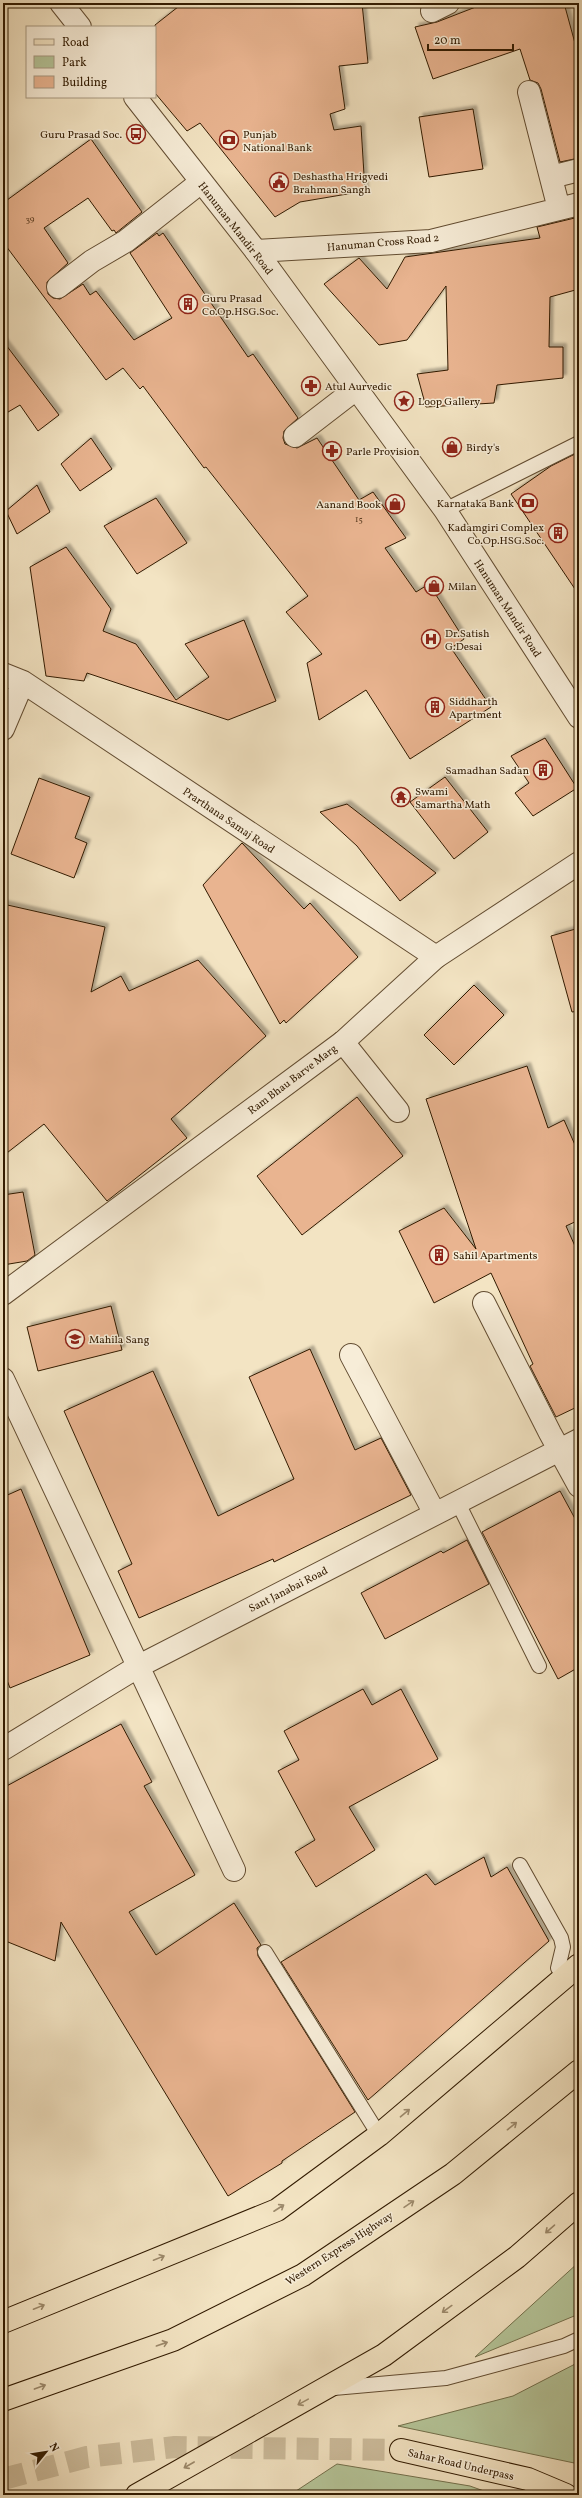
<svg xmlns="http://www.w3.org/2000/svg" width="582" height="2498" font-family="Vollkorn,serif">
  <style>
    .green { fill: #b5c599; stroke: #73704c }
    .building { fill: #e9b490; stroke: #311a00; filter: url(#shadow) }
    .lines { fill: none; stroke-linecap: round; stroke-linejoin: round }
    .primary-tunnel { stroke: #ccbc9c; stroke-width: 22; stroke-dasharray: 22 11; stroke-linecap: butt }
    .service-casing { stroke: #624c31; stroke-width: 16 }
    .minor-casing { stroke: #624c31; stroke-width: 24 }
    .tertiary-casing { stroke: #624c31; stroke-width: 24 }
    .primary-casing { stroke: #311a00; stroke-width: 24 }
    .motorway-casing { stroke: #311a00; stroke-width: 24 }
    .service { stroke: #f7edd8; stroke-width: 14 }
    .minor { stroke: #f7edd8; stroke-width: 22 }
    .tertiary { stroke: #f7edd8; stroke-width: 22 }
    .primary { stroke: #f3e4c3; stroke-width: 22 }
    .motorway { stroke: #f3e4c3; stroke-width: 22 }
    .oneway { stroke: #9c896b }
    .labels { text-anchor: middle; stroke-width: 3; stroke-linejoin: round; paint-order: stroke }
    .number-label { font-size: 9px; fill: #5f4024 }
    .poi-label { font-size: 11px; fill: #311a00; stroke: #f7edd8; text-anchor: start }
    .street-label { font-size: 11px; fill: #311a00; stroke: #f7edd8 }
  </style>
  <defs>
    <filter id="shadow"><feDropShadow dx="3.5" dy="-3.5" stdDeviation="1" flood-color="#0004"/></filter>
  </defs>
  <rect width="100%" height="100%" fill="#f3e4c3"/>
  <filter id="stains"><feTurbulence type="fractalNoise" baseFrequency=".005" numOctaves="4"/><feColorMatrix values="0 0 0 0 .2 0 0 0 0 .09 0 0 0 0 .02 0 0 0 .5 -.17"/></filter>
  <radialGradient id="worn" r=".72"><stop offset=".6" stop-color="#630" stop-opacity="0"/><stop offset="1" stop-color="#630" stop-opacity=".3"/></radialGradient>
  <path class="green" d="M579,2262V2314L475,2357Z
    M579,2362V2464L398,2426L513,2396Z
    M337,2464L470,2486L495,2495H290Z"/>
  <path class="building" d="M183,3H362L368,63L339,66L345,109L330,114L334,130L361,126L365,191L300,202L275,217L200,123L187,131L155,93V25Z
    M486,3H564L579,58V158L560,162L541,89L538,83L530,80L520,49L433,79L415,27L437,22Z
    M473,109L483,169L429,177L419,117Z
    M91,139L142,212L116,233L114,230L112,231L88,198L44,228L68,263L47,282L48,294L53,298L60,299L83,284L90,295L96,291L134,340L172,318L130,253L157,233L159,236L163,233L248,357L253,354L298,418L284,431L283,438L285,444L297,448L317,438L359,500L373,492L406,538L385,548L416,592L429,584L464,639L451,648L491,707L410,759L366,690L319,720L307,663L322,654L286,612L308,596L206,467L204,468L143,386L140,389L123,368L106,380L3,242V203Z
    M579,217V289L550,297L549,347H563V378L497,385L494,403L426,407L417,374L448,370L446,286L407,340L379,345L324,284L359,258L387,289L405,257L540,238L537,227Z
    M3,341L59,415L38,431L20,405L3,415Z
    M91,438L112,469L80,491L61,464Z
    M579,452V595L511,494L551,466Z
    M37,485L50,512L17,534L6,511Z
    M156,498L187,543L137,574L104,526Z
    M66,547L111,609L103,631L136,644L176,700L209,677L185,644L244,620L276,701L228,720L87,673L84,681L46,676L30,567Z
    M545,738L577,788L533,816L515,793L529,783L511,756Z
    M445,777L488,832L454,859L410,802Z
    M39,778L90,797L75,838L87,843L74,878L11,854Z
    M347,804L436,873L400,901L357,846L320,812Z
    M242,843L304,909L310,903L358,957L286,1023L284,1020L280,1024L203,885Z
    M3,904L105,927L91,992L121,976L129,991L198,960L266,1036L171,1119L187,1138L107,1201L44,1124L3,1156Z
    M579,928V1011L572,1012L551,936Z
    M474,985L504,1015L454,1065L424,1035Z
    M527,1066L548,1128L564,1120L579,1154V1220L566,1226L579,1255V1406L556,1417L530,1366L533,1364L491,1273L434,1303L399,1231L444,1208L476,1249L426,1099Z
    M357,1097L403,1156L302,1235L257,1176Z
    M23,1192L35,1255L27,1261L3,1265V1195Z
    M111,1306L122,1350L38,1371L27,1327Z
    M310,1349L355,1450L381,1438L411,1495L274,1562L273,1559L139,1618L118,1571L132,1564L64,1411L153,1371L218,1516L294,1479L249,1377Z
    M21,1489L90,1655L10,1688L3,1670V1497Z
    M560,1491L579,1526V1667L558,1679L482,1532Z
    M467,1540L489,1584L385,1639L361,1593L441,1551L443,1553Z
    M363,1689L372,1705L401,1689L438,1759L349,1807L375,1850L316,1887L295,1852L315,1840L278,1771L299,1760L284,1731Z
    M121,1724L152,1782L144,1786L195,1875L129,1912L156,1955L234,1903L261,1945L257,1948L258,1956L355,2112L282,2161V2163L228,2196L61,1922L55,1961L3,1940V1788Z
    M484,1857L491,1877L507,1867L549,1941L368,2100L281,1962L426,1874L435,1885Z"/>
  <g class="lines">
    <path class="primary-tunnel" d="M3,2479L87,2457L175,2447L401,2450"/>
    <defs>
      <path id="service" d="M445,510L579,443
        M458,1503L539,1666
        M520,1865L561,1938L563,1947L558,1968L565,1978
        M265,1952L379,2135
        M334,2388L446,2378L564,2346L579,2339"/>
      <path id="minor" d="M432,11L448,3
        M529,92L559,209
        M551,177L579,170
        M256,251L431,241L579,204
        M58,287L92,261L126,241L201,182
        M295,436L356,389
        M3,674L23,682L436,957
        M3,729L23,682
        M343,1042L398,1111
        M484,1303L550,1433L579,1486
        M351,1355L435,1514
        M3,1379L234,1870
        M3,1749L139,1666L579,1440"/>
      <path id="tertiary" d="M61,3L80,27
        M135,97L256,251L445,510L579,717
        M3,1294L343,1042L436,957L579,863"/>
      <path id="primary" d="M3,2322L277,2210L379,2135L579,1965
        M401,2450L528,2479L566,2495"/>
      <path id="motorway" d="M3,2400L173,2340L303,2275L453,2174L579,2071
        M137,2495L384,2355L517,2257L579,2203"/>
    </defs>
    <use href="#service" class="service-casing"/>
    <use href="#minor" class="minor-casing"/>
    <use href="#tertiary" class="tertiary-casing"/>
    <use href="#primary" class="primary-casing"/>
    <use href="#motorway" class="motorway-casing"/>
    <use href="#service" class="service"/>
    <use href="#minor" class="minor"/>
    <use href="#tertiary" class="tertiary"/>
    <use href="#primary" class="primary"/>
    <use href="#motorway" class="motorway"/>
  </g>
  <defs><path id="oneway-shaft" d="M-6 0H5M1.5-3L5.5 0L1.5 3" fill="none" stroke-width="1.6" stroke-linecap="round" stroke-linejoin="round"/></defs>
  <g class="oneway">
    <use href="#oneway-shaft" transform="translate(405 2113) rotate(-40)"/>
    <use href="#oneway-shaft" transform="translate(512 2126) rotate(-39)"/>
    <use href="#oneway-shaft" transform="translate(409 2204) rotate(-34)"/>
    <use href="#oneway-shaft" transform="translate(279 2208) rotate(-33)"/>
    <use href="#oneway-shaft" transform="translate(550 2229) rotate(139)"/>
    <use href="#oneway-shaft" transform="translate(159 2258) rotate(-22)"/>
    <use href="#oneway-shaft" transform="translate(39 2307) rotate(-22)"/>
    <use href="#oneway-shaft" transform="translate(447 2309) rotate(144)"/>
    <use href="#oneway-shaft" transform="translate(162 2344) rotate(-19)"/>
    <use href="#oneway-shaft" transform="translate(40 2387) rotate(-20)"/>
    <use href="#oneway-shaft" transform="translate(303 2402) rotate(151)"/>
    <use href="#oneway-shaft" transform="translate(189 2465) rotate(150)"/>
  </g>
  <defs>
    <symbol id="bus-ring" viewBox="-11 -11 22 22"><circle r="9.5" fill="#f7edd8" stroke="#8f2418" stroke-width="1.5"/><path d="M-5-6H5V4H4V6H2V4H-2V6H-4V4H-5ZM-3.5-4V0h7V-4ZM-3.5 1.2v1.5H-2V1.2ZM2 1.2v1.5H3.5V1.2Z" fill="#8f2418"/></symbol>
    <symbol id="bank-ring" viewBox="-11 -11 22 22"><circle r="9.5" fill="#f7edd8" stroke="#8f2418" stroke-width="1.5"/><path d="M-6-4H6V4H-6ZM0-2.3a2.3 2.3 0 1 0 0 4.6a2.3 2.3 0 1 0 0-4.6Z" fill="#8f2418"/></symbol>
    <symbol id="civic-ring" viewBox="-11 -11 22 22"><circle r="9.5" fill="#f7edd8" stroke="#8f2418" stroke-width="1.5"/><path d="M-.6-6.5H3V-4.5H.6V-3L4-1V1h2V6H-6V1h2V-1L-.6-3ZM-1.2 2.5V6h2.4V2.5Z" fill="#8f2418"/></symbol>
    <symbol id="building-ring" viewBox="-11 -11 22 22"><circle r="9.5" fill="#f7edd8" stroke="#8f2418" stroke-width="1.5"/><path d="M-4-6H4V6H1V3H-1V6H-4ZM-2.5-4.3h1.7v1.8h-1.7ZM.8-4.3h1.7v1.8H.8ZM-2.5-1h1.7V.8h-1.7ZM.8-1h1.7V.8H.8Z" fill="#8f2418"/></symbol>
    <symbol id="pharmacy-ring" viewBox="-11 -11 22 22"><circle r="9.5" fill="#f7edd8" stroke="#8f2418" stroke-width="1.5"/><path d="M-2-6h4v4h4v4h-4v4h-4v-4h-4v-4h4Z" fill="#8f2418"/></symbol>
    <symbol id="sight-ring" viewBox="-11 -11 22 22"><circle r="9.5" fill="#f7edd8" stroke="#8f2418" stroke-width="1.5"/><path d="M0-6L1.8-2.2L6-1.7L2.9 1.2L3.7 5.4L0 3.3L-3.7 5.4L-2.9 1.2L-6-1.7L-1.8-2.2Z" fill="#8f2418"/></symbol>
    <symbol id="shop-ring" viewBox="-11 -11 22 22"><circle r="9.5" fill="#f7edd8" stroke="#8f2418" stroke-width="1.5"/><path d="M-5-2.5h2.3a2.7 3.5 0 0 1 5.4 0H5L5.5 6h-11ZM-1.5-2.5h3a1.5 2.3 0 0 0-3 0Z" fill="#8f2418"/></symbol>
    <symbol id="hospital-ring" viewBox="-11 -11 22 22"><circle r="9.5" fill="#f7edd8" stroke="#8f2418" stroke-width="1.5"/><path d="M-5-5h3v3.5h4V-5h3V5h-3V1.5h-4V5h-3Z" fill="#8f2418"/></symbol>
    <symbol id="temple-ring" viewBox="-11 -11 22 22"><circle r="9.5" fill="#f7edd8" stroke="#8f2418" stroke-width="1.5"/><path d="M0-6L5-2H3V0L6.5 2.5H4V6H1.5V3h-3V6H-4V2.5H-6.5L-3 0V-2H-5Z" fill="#8f2418"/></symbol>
    <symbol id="school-ring" viewBox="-11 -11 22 22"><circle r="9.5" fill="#f7edd8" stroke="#8f2418" stroke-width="1.5"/><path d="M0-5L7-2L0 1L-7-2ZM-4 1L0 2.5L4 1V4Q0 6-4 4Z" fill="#8f2418"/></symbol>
  </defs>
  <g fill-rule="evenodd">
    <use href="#bus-ring" x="125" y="123" width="22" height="22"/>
    <use href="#bank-ring" x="218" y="129" width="22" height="22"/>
    <use href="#civic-ring" x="268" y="171" width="22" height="22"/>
    <use href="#building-ring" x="177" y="293" width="22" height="22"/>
    <use href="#pharmacy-ring" x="300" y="375" width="22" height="22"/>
    <use href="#sight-ring" x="393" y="390" width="22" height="22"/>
    <use href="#shop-ring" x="441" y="436" width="22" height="22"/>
    <use href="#pharmacy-ring" x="321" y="440" width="22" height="22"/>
    <use href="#bank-ring" x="517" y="492" width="22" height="22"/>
    <use href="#shop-ring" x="384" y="493" width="22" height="22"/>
    <use href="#building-ring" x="547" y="522" width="22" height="22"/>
    <use href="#shop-ring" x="423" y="575" width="22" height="22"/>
    <use href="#hospital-ring" x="420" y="628" width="22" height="22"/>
    <use href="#building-ring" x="424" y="696" width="22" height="22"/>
    <use href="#building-ring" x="532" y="759" width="22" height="22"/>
    <use href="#temple-ring" x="390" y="786" width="22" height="22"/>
    <use href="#building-ring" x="428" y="1244" width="22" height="22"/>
    <use href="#school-ring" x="64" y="1328" width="22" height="22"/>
  </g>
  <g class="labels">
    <g class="number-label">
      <text x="30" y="222">39</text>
      <text x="359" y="522">15</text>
    </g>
    <g class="poi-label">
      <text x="122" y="138" text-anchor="end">Guru Prasad Soc.</text>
      <text x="243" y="138">Punjab<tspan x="243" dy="13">National Bank</tspan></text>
      <text x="293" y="180">Deshastha Hrigvedi<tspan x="293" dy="13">Brahman Sangh</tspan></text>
      <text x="202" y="302">Guru Prasad<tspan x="202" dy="13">Co.Op.HSG.Soc.</tspan></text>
      <text x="325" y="390">Atul Aurvedic</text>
      <text x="418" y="405">Loop Gallery</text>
      <text x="466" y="451">Birdy's</text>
      <text x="346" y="455">Parle Provision</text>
      <text x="514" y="507" text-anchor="end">Karnataka Bank</text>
      <text x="381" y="508" text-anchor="end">Aanand Book</text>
      <text x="544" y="531" text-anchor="end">Kadamgiri Complex<tspan x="544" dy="13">Co.Op.HSG.Soc.</tspan></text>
      <text x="448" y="590">Milan</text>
      <text x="445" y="637">Dr.Satish<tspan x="445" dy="13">G.Desai</tspan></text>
      <text x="449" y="705">Siddharth<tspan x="449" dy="13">Apartment</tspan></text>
      <text x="529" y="774" text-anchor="end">Samadhan Sadan</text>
      <text x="415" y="795">Swami<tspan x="415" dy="13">Samartha Math</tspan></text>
      <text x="453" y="1259">Sahil Apartments</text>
      <text x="89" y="1343">Mahila Sang</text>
    </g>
    <g class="street-label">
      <text transform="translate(236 228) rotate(52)" y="4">Hanuman Mandir Road</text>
      <text transform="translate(383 242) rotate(-5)" y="4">Hanuman Cross Road 2</text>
      <text transform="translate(508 608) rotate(57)" y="4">Hanuman Mandir Road</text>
      <text transform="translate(229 820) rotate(34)" y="4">Prarthana Samaj Road</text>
      <text transform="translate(292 1079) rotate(-37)" y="4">Ram Bhau Barve Marg</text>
      <text transform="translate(288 1589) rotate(-27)" y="4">Sant Janabai Road</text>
      <text transform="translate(339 2248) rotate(-33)" y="4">Western Express Highway</text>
      <text transform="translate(461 2464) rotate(13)" y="4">Sahar Road Underpass</text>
    </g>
  </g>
  <rect width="582" height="2498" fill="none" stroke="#f3e4c3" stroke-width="16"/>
  <rect x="4" y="4" width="574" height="2490" fill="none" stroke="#311a00" stroke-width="2"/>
  <rect x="8" y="8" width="566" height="2482" fill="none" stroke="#311a00"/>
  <rect x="26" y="26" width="130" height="72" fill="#f7edd8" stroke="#a89982"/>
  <rect x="34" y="39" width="20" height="6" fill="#f3e4c3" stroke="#a89982"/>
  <text x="62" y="46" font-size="12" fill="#311a00">Road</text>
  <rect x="34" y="56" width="20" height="12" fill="#b5c599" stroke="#a89982"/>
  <text x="62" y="66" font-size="12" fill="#311a00">Park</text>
  <rect x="34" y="76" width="20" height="12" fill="#e9b490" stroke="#a89982"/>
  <text x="62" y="86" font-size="12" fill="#311a00">Building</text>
  <g transform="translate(46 2452) rotate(60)" stroke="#f7edd8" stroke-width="3" paint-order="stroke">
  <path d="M0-3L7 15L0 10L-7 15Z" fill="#311a00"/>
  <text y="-6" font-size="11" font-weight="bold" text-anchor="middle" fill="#311a00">N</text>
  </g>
  <path d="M428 44v6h85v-6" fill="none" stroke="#311a00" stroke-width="2"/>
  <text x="434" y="44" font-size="12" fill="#311a00" stroke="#f7edd8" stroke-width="3" paint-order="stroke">20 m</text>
  <rect width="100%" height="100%" filter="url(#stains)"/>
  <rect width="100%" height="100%" fill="url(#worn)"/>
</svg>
